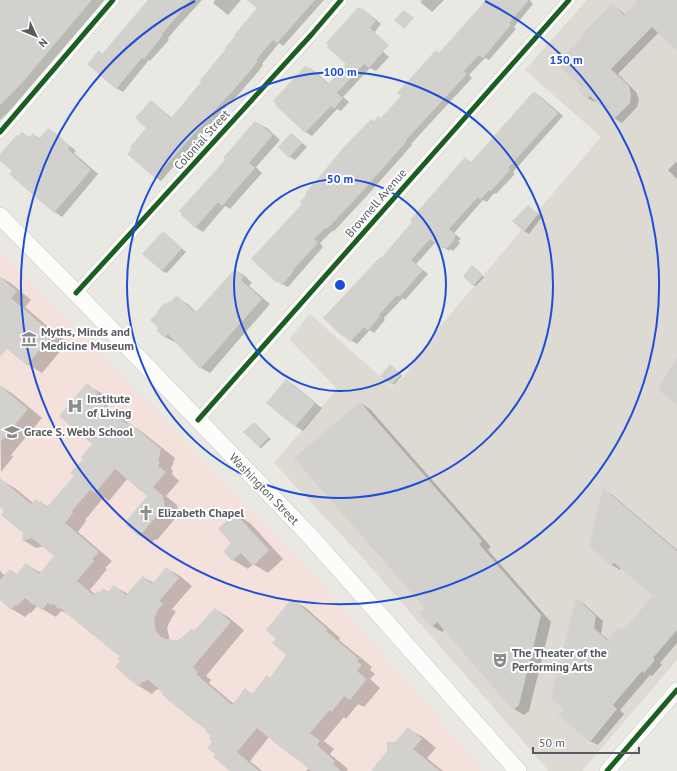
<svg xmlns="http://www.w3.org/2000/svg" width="677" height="771" font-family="'PT Sans',sans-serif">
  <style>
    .education { fill: #dcdad2 }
    .medical { fill: #f4e1dc }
    .shadow { fill: #0003 }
    .building { fill: #d2d1cd }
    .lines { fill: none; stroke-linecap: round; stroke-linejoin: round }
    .minor-casing { stroke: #c7c7c6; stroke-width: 13 }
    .tertiary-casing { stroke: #c7c7c6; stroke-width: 16 }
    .secondary-casing { stroke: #c5c6c4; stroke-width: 18 }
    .minor { stroke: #fcfcfb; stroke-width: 12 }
    .tertiary { stroke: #fcfcfb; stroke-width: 15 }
    .secondary { stroke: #fcfcfb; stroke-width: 17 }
    .cycleway-casing { stroke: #fff; stroke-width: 8 }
    .cycleway { stroke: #1b5e20; stroke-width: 5 }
    .ring { fill: none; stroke: #1d4ed8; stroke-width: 2 }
    .labels { text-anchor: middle; stroke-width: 4; stroke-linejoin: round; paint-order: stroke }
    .street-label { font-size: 12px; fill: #585c61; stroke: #fff }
    .poi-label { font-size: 12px; font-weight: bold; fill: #585c61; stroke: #fff; text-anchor: start }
    .centre { fill: #1d4ed8; stroke: #fff; stroke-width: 2 }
    .ring-label { font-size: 12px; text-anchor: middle; font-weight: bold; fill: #1d4ed8; stroke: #fff; stroke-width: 4; stroke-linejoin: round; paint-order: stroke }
  </style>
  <rect width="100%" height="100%" fill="#eae8e2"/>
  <path class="education" d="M587,0H677V660L582,771H549L360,555L274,463L337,389L289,339L310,314L392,387L405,375L432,336L453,311L601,137L525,70Z"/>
  <path class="medical" d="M0,250L292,552L337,602L469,753L477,762L482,771H0Z"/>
  <path class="shadow" d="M0,0H107L31,90L0,120Z
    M150,0H202L173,32L168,38L169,40L150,61L149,60L123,92L116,88L99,52L103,54Z
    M215,0H241L228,15L213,3Z
    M249,0H324L283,46L279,43L262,64L263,65L257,73L230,104L229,103L161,181L156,178L129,154L148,128L151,101L172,118L203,81L258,8Z
    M422,0H444L432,12L420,2Z
    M487,0H532L530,1L533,4L514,27L516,29L489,60L485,58L469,75L472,78L411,144L412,145L365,198L334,231H332L320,243L323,247L288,287L278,282L304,204L375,122L382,119Z
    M640,0H677V50L659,32L618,74L636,92L639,100L637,107L622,123L614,118L596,101L595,102L587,98L585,35L612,4L626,15Z
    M362,9L368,13L381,24L369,39L389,57L376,71L370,68L343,97L349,102L341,111L337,109L312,136L306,132L276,105L309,68L316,72L329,84L348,64Z
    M534,92L539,95L563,116L513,172L515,174L496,194L494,193L487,202L483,200L454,233L461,239L458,241L460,243L453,251L451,249L449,251L436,242L416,264L428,274L405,300L403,298L384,318L385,320L374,333L370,330L357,344L344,336L382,259L472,163Z
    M255,122L267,128L280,140L256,167L262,173L230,209L225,206L203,232L195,227L227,160Z
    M49,129L56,134L76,151L74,153L98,174L62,217L55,212L10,174L13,171L0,159V156L22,133L30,137L33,134L41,139Z
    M292,134L307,147L295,160L290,157Z
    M676,162L677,163V179L668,170Z
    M528,206L542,217L529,234L524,231Z
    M163,232L186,252L167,273L162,271Z
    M475,268L484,277L476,286L474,285Z
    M235,270L244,275L252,283L249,286L270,304L210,373L201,368L175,341L174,342L165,337L167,305L176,297L188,304L197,313Z
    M0,277L12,284L31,300L25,307L67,343L42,373L27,364L0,343Z
    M392,367L402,376L394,385L382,375Z
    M286,380L294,385L322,408L303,431L295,426Z
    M87,385L101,393L111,401L107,406L130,424L142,432L175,458L171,469L173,471L172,474L179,481L166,496L177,505L178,515L157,540L155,539L152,543L139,535L149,496L128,478L109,501L104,497L85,520L86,521L78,532L112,561L105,568L107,569L90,590L95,594H100L103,589L109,592L114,586L128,594L143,577L154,583L166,568L180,576L192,586L172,609L176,612L171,619L167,628L170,641H177L195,632L215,609L228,617L244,630L206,676L211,680L209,683L234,704L246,690L253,694L271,678L287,655L277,639L292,600L306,608L340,638L339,640L372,667L370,670L375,674L370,679L380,688L364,707L358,704L346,719L344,717L324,741L334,749L330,754L348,769L347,771H306L309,768L299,760L290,754L269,737L250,761L262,771H231L216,754L212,736L207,730L159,689L158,690L157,689L152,694L139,686L121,661V657L67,612L66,613L61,611L56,617L37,606L31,613L30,612L25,617L12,609L0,599V571L5,576L10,570L18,575L27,565L41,573L55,556L44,546L36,548L23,540L24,533L6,511L0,506V484L3,481L16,489L33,503L40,502L49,507L75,476L94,444Z
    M0,386L13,394L42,418L11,455L13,457L1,472Z
    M360,403L370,409L491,547L488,550L551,622L529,711L524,715L514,709L445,629L442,632L432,626Z
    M255,423L271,439L261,448L259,447Z
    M604,490L611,494L677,550V643L660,663L662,665L652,676L650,675L620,710L624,714L598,745L590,741L566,709L576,600L584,604L603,621L601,634L609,640L626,629L655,596L622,567L620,570L612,565L590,546Z
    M235,514L250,523L283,559L268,573L253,564L248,569L233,560V543Z
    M408,729L423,737L436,748L427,758L443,771H372Z"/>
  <path class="building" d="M0,0H92L21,84L0,105Z
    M148,0H191L162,34L163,35L144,59L142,58L116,89L87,64L99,50L102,54Z
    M247,0H315L277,43L273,40L256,60L258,61L252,69L230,94L223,101L155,178L127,154L132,148L130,147L146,128L135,118L151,100L171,118L201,82L200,80L226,49L225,48L235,36L234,35L257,8Z
    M486,0H529L509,23L511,25L483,58L479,55L464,71L467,74L406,140L407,141L359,195L328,228H325L314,239L318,243L293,270L294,271L282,285L278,282L277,283L251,259L302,204L300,202L306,195L305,194L343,148L371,119L374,121L378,116L381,118L401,96L397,93L436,50L439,53Z
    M638,0H677V51L652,27L611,69L629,86L631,95L630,103L614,119L590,96L587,99L578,90L581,87L556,63L584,35L582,34L612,3L624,15Z
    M358,7L361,9L362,8L376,21L370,28L389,45L369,68L364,64L337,93L343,98L334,109L331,106L305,133L275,105L276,104L273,101L305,66L308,68L309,67L328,84L346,64L327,47L328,45L326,43Z
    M404,10L414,18L404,29L394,20Z
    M534,91L558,113L508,168L510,170L490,192L489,190L480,200L478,197L449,229L456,235L454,238L455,239L447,248L445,247L443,249L440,247L430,239L411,260L423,270L399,297L397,295L379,315L380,316L368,330L364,327L350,342L344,336L343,337L323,318L380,257L381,258L412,222L410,220L465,157L471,162Z
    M255,121L258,124L259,123L273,135L249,163L255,168L222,206L218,202L195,228L181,215L182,214L179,211L225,160L223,158Z
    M48,128L70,146L68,149L91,170L54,213L9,174L12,171L0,161V154L17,135L19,136L22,132L29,137L33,133L39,139Z
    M291,133L302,143L289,158L278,147Z
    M528,205L538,214L524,232L512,221Z
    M163,231L182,248L162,271L142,254Z
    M472,265L483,275L473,286L463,276Z
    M235,269L244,277L241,280L262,299L200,369L168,334L164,338L156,330L158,328L150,320L158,312L157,311L165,303L166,304L169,301L170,302L176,296L179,297L195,313Z
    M0,277L17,291L11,298L53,334L27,365L7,349L0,357Z
    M677,357V406L658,389Z
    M390,364L401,374L391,385L380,376Z
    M286,379L315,403L295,427L266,403Z
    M87,383L98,393L94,397L127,424L128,422L161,449L158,461L160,462L158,466L166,472L153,487L163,496L165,507L142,533L141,532L138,536L126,525L129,522L127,520L147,496L115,469L95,493L90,490L72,511L73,513L65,523L99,552L92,559L94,561L77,581L93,595L97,591L99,593L103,588L108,592L114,585L126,595L143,576L152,584L166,567L179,578L159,601L163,604L157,611L154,620L156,631L161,637L167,639L177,640L181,638L192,629L194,631L215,608L231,622L193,667L198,672L196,674L232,705L245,688L252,694L267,675L270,678L286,655L272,643L276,639L266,630L292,598L327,629L326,631L359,659L357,661L362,665L357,671L367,679L350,700L344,696L332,712L330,710L310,733L320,741L317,745L335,761L333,764L341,771H311L291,754L290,755L257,728L237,752L259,771H230L213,757L215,754L207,748L212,742L209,739L211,736L205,731L206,730L168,700L161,693V691L147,679L144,683L143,681L138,687L115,667L120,661L117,659L120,657L60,608L59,609L53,604L52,606L48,603L42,610L34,604L33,605L25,598L17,606L16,604L11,610L0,600V580L10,569L16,575L26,563L39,574L54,556L32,538L22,541L23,533L1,515L4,511L0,507V478L31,504L35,499L39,502L40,501L47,507L74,476L70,473L83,459L81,457L92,444L59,416Z
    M0,386L28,409L0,443Z
    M360,402L482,541L479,544L541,615L519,705L513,710L437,622L432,627L419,613L424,608L416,598L294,458Z
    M254,422L269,437L259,447L243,432Z
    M603,488L677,551V630L653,658L655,660L644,673L642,671L613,705L617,709L590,742L558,715L564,709L551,698L576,598L596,616L594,628L607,640L617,629L625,628L653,596L614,563L611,566L589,546Z
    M235,513L269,550L253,566L241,553L232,561L223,551L231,543L218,529Z
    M408,727L422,739L413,749L440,771H371L387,751V742H395Z"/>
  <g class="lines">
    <defs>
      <path id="minor" d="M0,132L113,0
        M76,293L312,34L341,0
        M198,420L569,0"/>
      <path id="tertiary" d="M607,771L677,690"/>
      <path id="secondary" d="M0,216L76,293L310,536L518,771"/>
    </defs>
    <use href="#minor" class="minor-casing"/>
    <use href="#tertiary" class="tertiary-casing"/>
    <use href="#secondary" class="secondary-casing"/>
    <use href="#minor" class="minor"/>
    <use href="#tertiary" class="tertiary"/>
    <use href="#secondary" class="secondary"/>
    <defs>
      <path id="cycleway" d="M0,132L113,0
        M76,293L312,34L341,0
        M198,420L569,0
        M607,771L677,690"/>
    </defs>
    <use href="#cycleway" class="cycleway-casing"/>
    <use href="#cycleway" class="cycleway"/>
  </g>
  <g class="ring">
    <circle cx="340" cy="285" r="106"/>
    <circle cx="340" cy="285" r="213"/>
    <path d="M485 1A319 319 0 1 1 195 1"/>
  </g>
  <defs>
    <symbol id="museum-bare" viewBox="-9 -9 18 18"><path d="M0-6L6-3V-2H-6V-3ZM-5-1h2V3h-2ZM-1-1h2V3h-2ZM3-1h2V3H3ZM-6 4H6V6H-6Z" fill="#8b8d8e" stroke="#fff" stroke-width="2.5" paint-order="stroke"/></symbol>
    <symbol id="hospital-bare" viewBox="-9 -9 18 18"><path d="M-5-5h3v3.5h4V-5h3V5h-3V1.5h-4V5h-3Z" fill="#8b8d8e" stroke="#fff" stroke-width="2.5" paint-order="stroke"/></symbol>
    <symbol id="school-bare" viewBox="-9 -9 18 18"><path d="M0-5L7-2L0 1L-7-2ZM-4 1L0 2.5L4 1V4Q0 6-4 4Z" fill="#8b8d8e" stroke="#fff" stroke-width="2.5" paint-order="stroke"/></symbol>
    <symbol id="church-bare" viewBox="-9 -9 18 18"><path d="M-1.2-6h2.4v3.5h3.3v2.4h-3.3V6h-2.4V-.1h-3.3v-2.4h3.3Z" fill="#8b8d8e" stroke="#fff" stroke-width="2.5" paint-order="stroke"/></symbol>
    <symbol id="theatre-bare" viewBox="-9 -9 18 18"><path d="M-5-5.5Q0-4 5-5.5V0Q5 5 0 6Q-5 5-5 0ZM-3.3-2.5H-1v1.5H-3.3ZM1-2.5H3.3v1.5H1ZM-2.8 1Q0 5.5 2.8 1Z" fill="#8b8d8e" stroke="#fff" stroke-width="2.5" paint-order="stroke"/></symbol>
  </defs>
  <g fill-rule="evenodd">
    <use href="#museum-bare" x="18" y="328" width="22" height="22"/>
    <use href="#hospital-bare" x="64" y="395" width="22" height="22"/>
    <use href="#school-bare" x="1" y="421" width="22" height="22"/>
    <use href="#church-bare" x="135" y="502" width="22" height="22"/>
    <use href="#theatre-bare" x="489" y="649" width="22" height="22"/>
  </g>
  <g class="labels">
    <g class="street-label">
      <text transform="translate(202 140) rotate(-48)" y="4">Colonial Street</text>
      <text transform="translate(376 203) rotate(-49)" y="4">Brownell Avenue</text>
      <text transform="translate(264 489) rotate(46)" y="4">Washington Street</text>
    </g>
    <g class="poi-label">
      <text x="41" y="336">Myths, Minds and<tspan x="41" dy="14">Medicine Museum</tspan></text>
      <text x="87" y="403">Institute<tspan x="87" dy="14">of Living</tspan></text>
      <text x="24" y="436">Grace S. Webb School</text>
      <text x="158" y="517">Elizabeth Chapel</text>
      <text x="512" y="657">The Theater of the<tspan x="512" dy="14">Performing Arts</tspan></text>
    </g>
  </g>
  <circle cx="340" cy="285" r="6" class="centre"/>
  <g class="ring-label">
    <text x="566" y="64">150 m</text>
    <text x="340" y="76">100 m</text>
    <text x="340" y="183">50 m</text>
  </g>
  <g transform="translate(36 36) rotate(134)" stroke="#ffffff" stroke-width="3" paint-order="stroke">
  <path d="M0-3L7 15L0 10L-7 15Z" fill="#585c61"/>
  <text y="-6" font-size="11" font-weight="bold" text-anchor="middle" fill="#585c61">N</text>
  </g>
  <path d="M533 747v6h106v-6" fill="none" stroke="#585c61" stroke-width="2"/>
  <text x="539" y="747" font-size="12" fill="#585c61" stroke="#ffffff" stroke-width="3" paint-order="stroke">50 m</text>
</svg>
